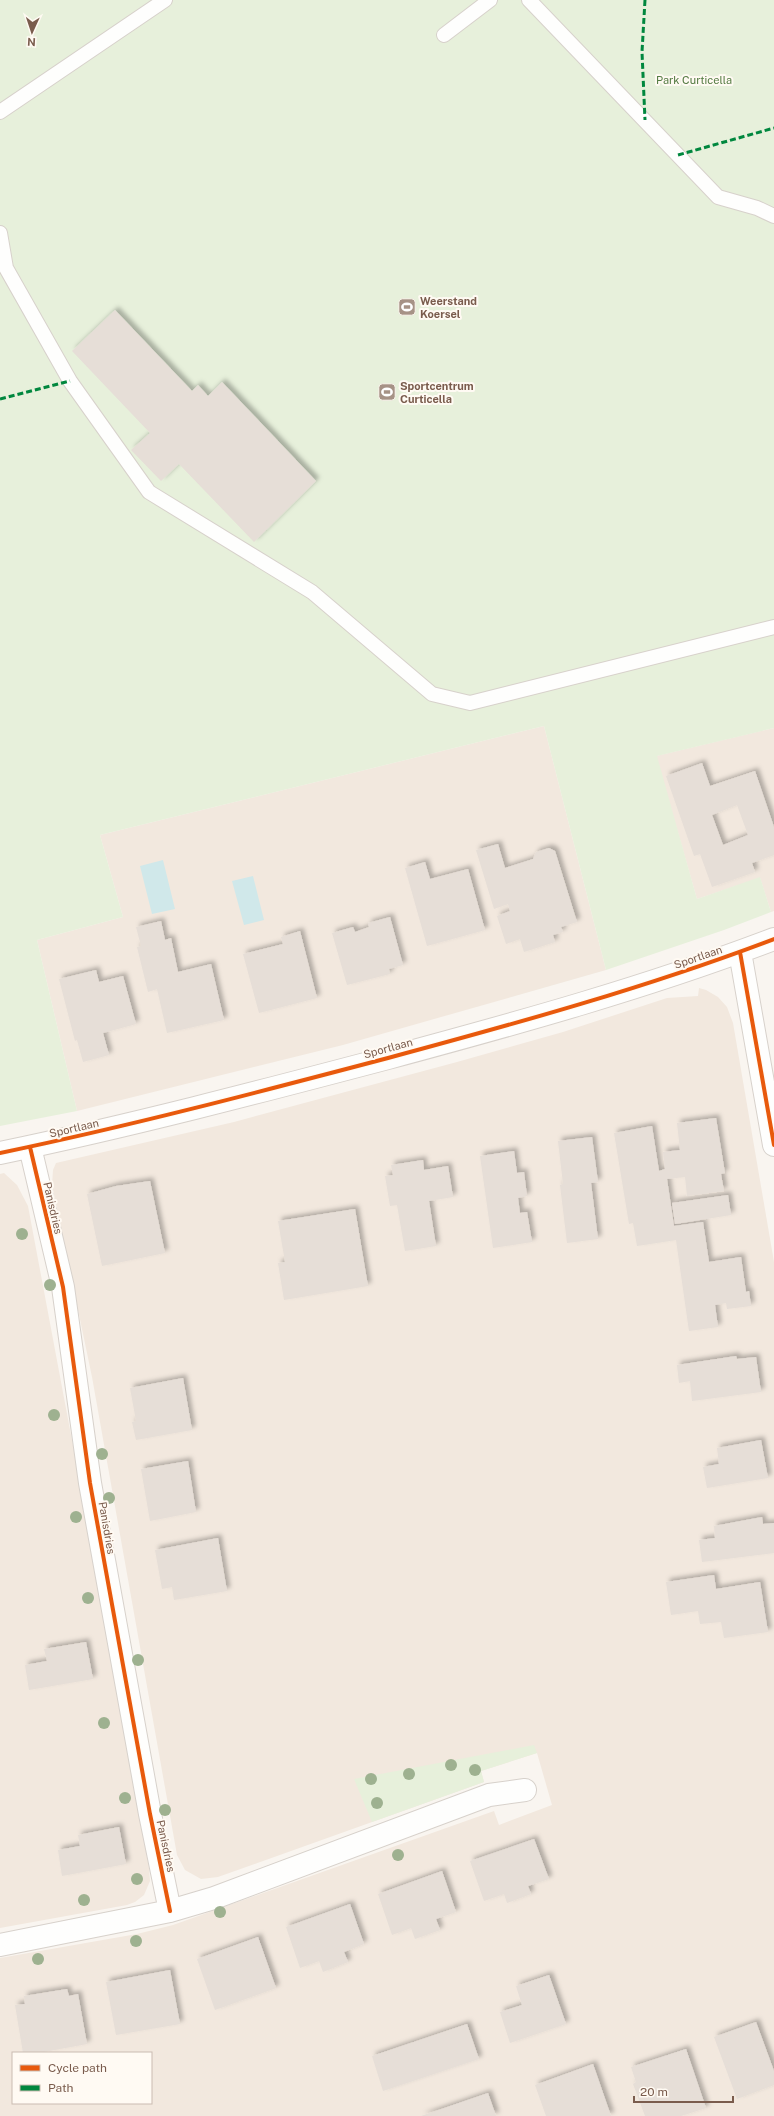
<svg xmlns="http://www.w3.org/2000/svg" width="774" height="2116" font-family="'Public Sans',sans-serif">
  <style>
    .residential { fill: #f2e8de; fill-rule: evenodd }
    .green { fill: #e7f0db }
    .water { fill: #d0e8ea }
    .building { fill: #e6ded7; fill-rule: evenodd; filter: url(#shadow) }
    .lines { fill: none; stroke-linecap: round; stroke-linejoin: round }
    .service-casing { stroke: #d7d1cb; stroke-width: 16 }
    .minor-casing { stroke: #d7d1cb; stroke-width: 24 }
    .service { stroke: #fefefd; stroke-width: 14 }
    .minor { stroke: #fefefd; stroke-width: 22 }
    .quiet { stroke: #00873e; stroke-width: 3; stroke-dasharray: 6 3; stroke-linecap: butt }
    .cycleway-casing { stroke: #fffaf3; stroke-width: 6 }
    .cycleway { stroke: #e8590c; stroke-width: 4 }
    .tree { fill: #9eb190 }
    .labels { text-anchor: middle; stroke-width: 4; stroke-linejoin: round; paint-order: stroke }
    .park-label { font-size: 11px; fill: #537a41; stroke: #fffaf3 }
    .poi-label { font-size: 11px; font-weight: bold; fill: #7a5c4d; stroke: #fffaf3; text-anchor: start }
    .street-label { font-size: 11px; fill: #7a5c4d; stroke: #fffaf3 }
  </style>
  <defs>
    <filter id="shadow"><feDropShadow dx="3.5" dy="-3.5" stdDeviation="2" flood-color="#0004"/></filter>
  </defs>
  <rect width="100%" height="100%" fill="#f9f5f0"/>
  <path class="residential" d="M544,726L606,970L343,1045L77,1111L37,940L123,917L100,835Z
    M774,728V911L771,912L760,878L697,899L656,756Z
    M699,988L706,990L718,997L727,1007L733,1023L774,1262V2116H0V1958L137,1934L173,1925L494,1811L499,1825L552,1805L537,1753L481,1771L484,1782L218,1877L201,1879L185,1870L177,1855L92,1377L52,1185L53,1170L56,1163L234,1122L457,1062L563,1032L667,998L698,996ZM13,2053H151V2103H13Z
    M4,1173L17,1185L28,1206L80,1483L149,1868L150,1881L144,1895L135,1902L127,1905L0,1928V1174Z"/>
  <path class="green" d="M0,0H774V728L657,756L697,899L760,877L771,912L724,930L606,970L544,726L100,835L123,917L37,940L77,1111L0,1126Z
    M534,1745L537,1753L481,1771L484,1782L372,1822L354,1779Z"/>
  <path class="water" d="M163,860L175,909L152,914L140,866Z
    M253,876L264,920L244,925L232,881Z"/>
  <path class="building" d="M115,310L192,391L198,385L208,396L222,382L316,481L254,542L179,464L161,481L131,450L150,433L72,351Z
    M702,763L710,786L755,771L774,827V855L752,863L755,872L712,887L700,854L694,856L666,776ZM737,805L748,835L723,845L712,815Z
    M498,844L505,868L533,859L536,852L549,848L555,851L577,922L561,927L563,932L553,935L555,942L524,952L520,939L506,944L497,916L510,911L508,904L494,909L476,850Z
    M425,862L430,879L468,869L485,930L427,946L405,868Z
    M390,917L403,965L389,969L390,974L347,985L332,933L353,927L355,932L369,927L368,923Z
    M161,921L165,940L171,938L178,972L211,964L224,1020L167,1033L157,989L148,992L137,947L141,946L136,927Z
    M300,931L317,998L259,1013L243,954L283,944L281,937Z
    M96,970L99,982L123,976L136,1024L103,1033L109,1055L83,1062L77,1040L75,1041L59,979Z
    M716,1118L725,1173L721,1174L724,1191L687,1196L685,1177L667,1179L674,1226L703,1222L709,1262L741,1257L746,1292L749,1291L751,1306L727,1309L726,1303L715,1305L718,1327L689,1331L676,1240L637,1246L633,1223L629,1224L614,1133L652,1126L659,1171L665,1169L663,1152L680,1150L677,1123Z
    M592,1137L598,1182L591,1183L598,1239L567,1243L560,1185L563,1184L558,1141Z
    M514,1151L517,1173L524,1172L527,1196L518,1198L520,1213L527,1212L532,1242L493,1248L480,1156Z
    M423,1160L424,1170L448,1166L453,1197L429,1201L436,1246L405,1251L397,1205L390,1206L385,1176L393,1175L391,1165Z
    M150,1181L165,1253L102,1266L87,1194L116,1186Z
    M728,1195L731,1215L675,1224L672,1203Z
    M355,1209L368,1286L284,1300L278,1263L285,1262L278,1221Z
    M736,1356L737,1359L756,1357L761,1392L692,1401L690,1381L679,1383L677,1365Z
    M183,1378L192,1430L136,1440L132,1422L136,1421L130,1388Z
    M761,1440L768,1478L707,1488L703,1467L719,1464L717,1448Z
    M188,1461L196,1512L150,1521L141,1469Z
    M762,1517L763,1524L774,1523V1553L702,1562L699,1540L715,1538L714,1526Z
    M218,1538L227,1591L174,1600L172,1587L162,1589L155,1550Z
    M714,1575L716,1589L760,1582L768,1632L724,1638L721,1622L700,1624L698,1611L671,1615L666,1582Z
    M86,1642L93,1679L29,1690L25,1665L47,1661L44,1649Z
    M119,1827L126,1864L62,1876L58,1850L80,1846L78,1835Z
    M534,1839L549,1879L528,1886L531,1894L507,1903L504,1894L484,1901L470,1861Z
    M442,1871L456,1912L436,1919L440,1930L415,1939L411,1928L392,1935L378,1894Z
    M350,1904L364,1944L344,1952L348,1962L323,1972L319,1961L300,1968L286,1927Z
    M258,1937L276,1988L215,2010L197,1959Z
    M170,1970L180,2024L116,2035L106,1982Z
    M549,1975L566,2024L510,2043L500,2012L522,2005L516,1986Z
    M67,1989L69,1996L78,1994L87,2044L38,2053H23L15,2005L25,2004L24,1996Z
    M756,2022L774,2071V2085L737,2099L714,2037Z
    M467,2024L479,2059L383,2091L372,2056Z
    M686,2049L706,2108L681,2116H645L633,2084L636,2082L631,2067Z
    M593,2064L611,2116H546L535,2085Z
    M488,2093L496,2116H421Z"/>
  <g class="lines">
    <defs>
      <path id="service" d="M529,0L718,197L757,208L774,216
        M444,35L490,0
        M0,112L165,0
        M0,233L6,268L70,381L149,492L312,592L432,694L470,703L774,627"/>
      <path id="minor" d="M740,952L774,1145
        M30,1147L63,1287L90,1483L150,1814L170,1911
        M0,1153C130,1126 259,1092 388,1058C518,1023 648,987 774,939
        M0,1945L170,1911L214,1898L489,1795L525,1790"/>
    </defs>
    <use href="#service" class="service-casing"/>
    <use href="#minor" class="minor-casing"/>
    <use href="#service" class="service"/>
    <use href="#minor" class="minor"/>
    <path class="quiet" d="M645,0L642,52L645,120
      M678,155L774,128
      M0,399L70,381"/>
    <defs>
      <path id="cycleway" d="M740,952L774,1145
        M30,1147L63,1287L90,1483L150,1814L170,1911
        M0,1153C130,1126 259,1092 388,1058C518,1023 648,987 774,939"/>
    </defs>
    <use href="#cycleway" class="cycleway-casing"/>
    <use href="#cycleway" class="cycleway"/>
  </g>
  <g class="tree">
    <circle cx="22" cy="1234" r="6"/>
    <circle cx="50" cy="1285" r="6"/>
    <circle cx="54" cy="1415" r="6"/>
    <circle cx="102" cy="1454" r="6"/>
    <circle cx="109" cy="1498" r="6"/>
    <circle cx="76" cy="1517" r="6"/>
    <circle cx="88" cy="1598" r="6"/>
    <circle cx="138" cy="1660" r="6"/>
    <circle cx="104" cy="1723" r="6"/>
    <circle cx="451" cy="1765" r="6"/>
    <circle cx="475" cy="1770" r="6"/>
    <circle cx="409" cy="1774" r="6"/>
    <circle cx="371" cy="1779" r="6"/>
    <circle cx="125" cy="1798" r="6"/>
    <circle cx="377" cy="1803" r="6"/>
    <circle cx="165" cy="1810" r="6"/>
    <circle cx="398" cy="1855" r="6"/>
    <circle cx="137" cy="1879" r="6"/>
    <circle cx="84" cy="1900" r="6"/>
    <circle cx="220" cy="1912" r="6"/>
    <circle cx="136" cy="1941" r="6"/>
    <circle cx="38" cy="1959" r="6"/>
  </g>
  <defs>
    <symbol id="stadium-square" viewBox="-11 -11 22 22"><rect x="-9" y="-9" width="18" height="18" rx="4" fill="#a69286" stroke="#fffaf3"/><path d="M0-5a6.5 5 0 1 0 0 10a6.5 5 0 1 0 0-10ZM-3.5-1.8h7v3.6h-7Z" fill="#fff"/></symbol>
  </defs>
  <g fill-rule="evenodd">
    <use href="#stadium-square" x="397" y="297" width="20" height="20"/>
    <use href="#stadium-square" x="377" y="382" width="20" height="20"/>
  </g>
  <g class="labels">
    <g class="park-label">
      <text x="694" y="84">Park Curticella</text>
    </g>
    <g class="poi-label">
      <text x="420" y="305">Weerstand<tspan x="420" dy="13">Koersel</tspan></text>
      <text x="400" y="390">Sportcentrum<tspan x="400" dy="13">Curticella</tspan></text>
    </g>
    <g class="street-label">
      <text transform="translate(698 957) rotate(-19)" y="4">Sportlaan</text>
      <text transform="translate(388 1048) rotate(-15)" y="4">Sportlaan</text>
      <text transform="translate(74 1128) rotate(-13)" y="4">Sportlaan</text>
      <text transform="translate(53 1208) rotate(77)" y="4">Panisdries</text>
      <text transform="translate(107 1528) rotate(80)" y="4">Panisdries</text>
      <text transform="translate(166 1846) rotate(78)" y="4">Panisdries</text>
    </g>
  </g>
  <rect x="12" y="2052" width="140" height="52" fill="#fffaf3" stroke="#cabbb1"/>
  <rect x="20" y="2065" width="20" height="6" fill="#e8590c" stroke="#cabbb1"/>
  <text x="48" y="2072" font-size="12" fill="#7a5c4d">Cycle path</text>
  <rect x="20" y="2085" width="20" height="6" fill="#00873e" stroke="#cabbb1"/>
  <text x="48" y="2092" font-size="12" fill="#7a5c4d">Path</text>
  <g transform="translate(32 32) rotate(183)" stroke="#fffaf3" stroke-width="3" paint-order="stroke">
  <path d="M0-3L7 15L0 10L-7 15Z" fill="#7a5c4d"/>
  <text y="-6" font-size="11" font-weight="bold" text-anchor="middle" fill="#7a5c4d">N</text>
  </g>
  <path d="M634 2096v6h99v-6" fill="none" stroke="#7a5c4d" stroke-width="2"/>
  <text x="640" y="2096" font-size="12" fill="#7a5c4d" stroke="#fffaf3" stroke-width="3" paint-order="stroke">20 m</text>
</svg>
